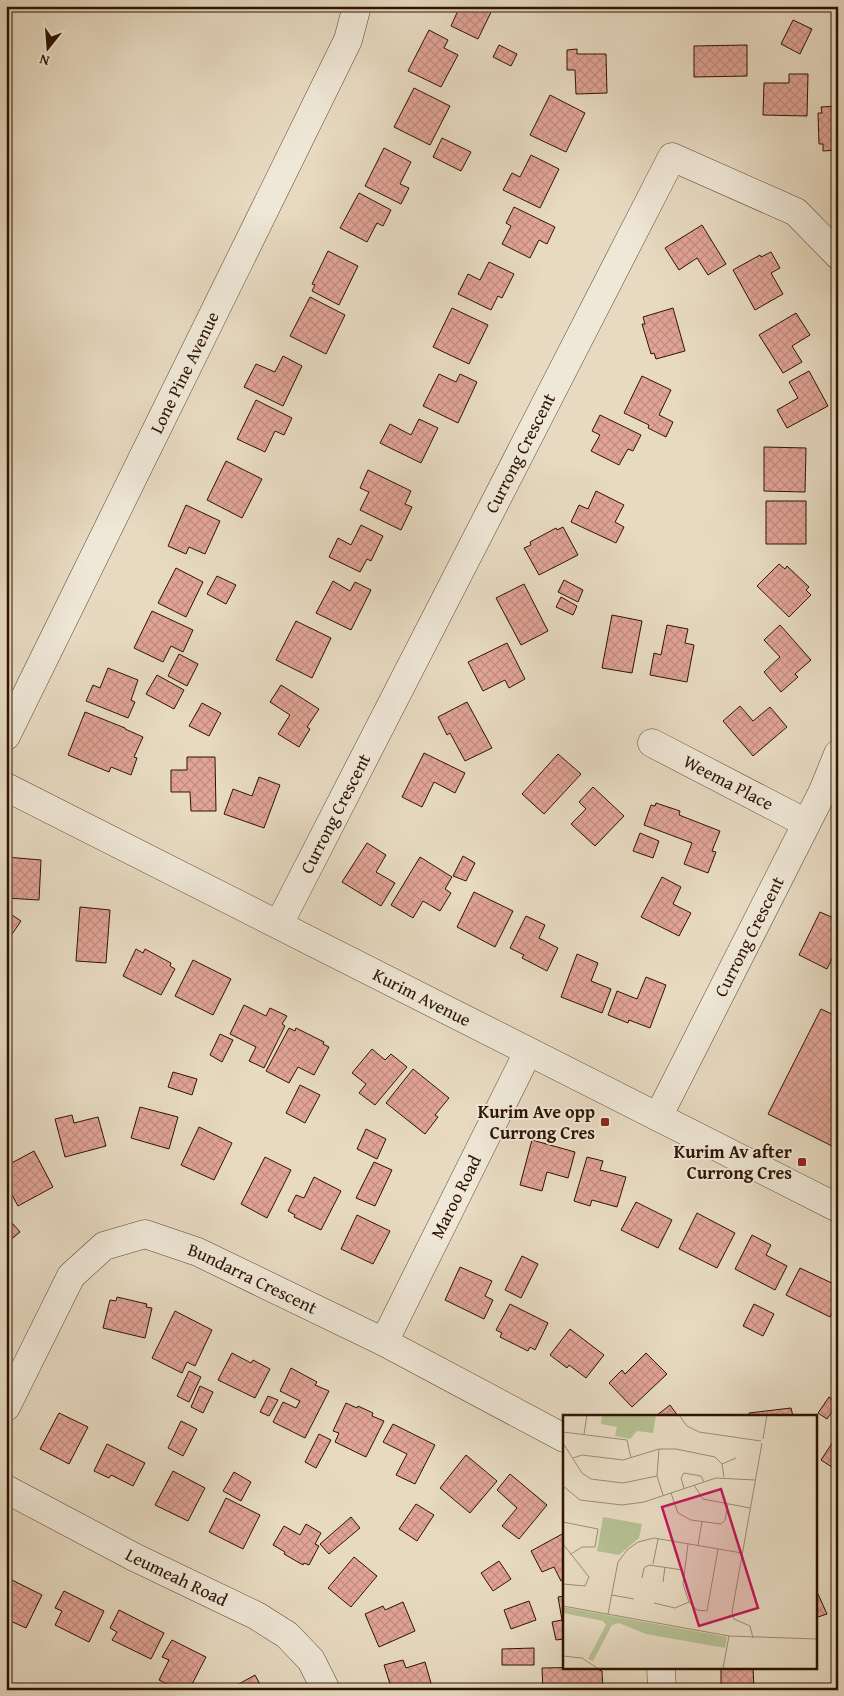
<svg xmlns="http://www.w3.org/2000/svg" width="844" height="1696" font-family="'Gentium Book Plus',serif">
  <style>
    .building { fill: url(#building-cross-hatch); stroke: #2e1401 }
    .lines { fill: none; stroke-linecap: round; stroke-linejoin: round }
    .minor-casing { stroke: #5c4631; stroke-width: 29 }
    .minor { stroke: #efe7d7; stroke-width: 28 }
    .poi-dot { fill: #8f2418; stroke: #efe7d7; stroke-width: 2 }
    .labels { text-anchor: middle; stroke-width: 4; stroke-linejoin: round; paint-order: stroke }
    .street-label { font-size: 18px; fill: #2e1401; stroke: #efe7d7 }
    .poi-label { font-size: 18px; font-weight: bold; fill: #2e1401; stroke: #efe7d7; text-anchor: end }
    .inset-road { fill: none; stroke: #9d8b74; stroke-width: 1 }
    .view { fill: #c2185b; fill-opacity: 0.15; stroke: #c2185b; stroke-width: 2.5 }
    .inset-edge { fill: none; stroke: #2e1401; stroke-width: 2.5 }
  </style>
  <defs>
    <pattern id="building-cross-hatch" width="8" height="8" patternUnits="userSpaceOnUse" patternTransform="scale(1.25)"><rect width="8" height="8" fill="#e1a496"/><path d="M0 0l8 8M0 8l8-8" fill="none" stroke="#c18c80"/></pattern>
  </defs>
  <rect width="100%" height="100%" fill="#e7dac1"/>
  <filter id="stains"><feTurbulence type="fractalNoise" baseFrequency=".004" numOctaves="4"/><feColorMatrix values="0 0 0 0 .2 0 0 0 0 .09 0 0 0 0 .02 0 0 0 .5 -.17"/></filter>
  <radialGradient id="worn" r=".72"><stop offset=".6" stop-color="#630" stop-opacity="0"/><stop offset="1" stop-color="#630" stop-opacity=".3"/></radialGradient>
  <path class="building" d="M460,6H494L478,39L451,26Z
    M793,20L812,29L800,54L781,44Z
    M429,30L448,40L444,48L458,55L441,87L408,71Z
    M499,45L517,54L511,66L493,57Z
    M747,45V76L694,77V46Z
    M577,49V54H606L607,93L576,94L575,70H567V50Z
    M789,74H808L807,116L763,115L764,83H789Z
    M414,88L450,106L430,145L394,127Z
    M550,95L585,113L566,152L530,135Z
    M838,106V150L823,151V144H819L818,113H822L821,107Z
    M442,138L471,152L461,171L433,157Z
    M384,148L411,162L400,184L409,188L401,204L365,186Z
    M531,155L559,169L540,208L503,190L512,173L520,177Z
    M359,193L391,210L383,226L377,223L367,242L340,228Z
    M514,207L555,227L547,244L539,240L530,258L502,244L511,226L506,223Z
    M702,225L726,264L708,275L697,258L679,270L665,248Z
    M328,251L358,266L339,305L312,291L315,285L312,284Z
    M771,252L780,268L771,273L783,294L755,310L733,270L760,255L761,257Z
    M489,262L514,274L502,298L498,296L491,310L458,294L468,274L480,280Z
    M310,297L345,315L326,354L290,336Z
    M452,308L488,325L469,364L433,347Z
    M673,308L685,351L656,359L654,353L651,354L642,324H645L643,317Z
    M796,313L810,335L792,346L802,362L783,373L759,335Z
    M283,356L302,366L283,406L244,387L256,364L275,372Z
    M809,371L828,406L787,428L777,410L798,398L789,382Z
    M439,374L456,382L460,374L477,382L458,423L423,406Z
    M642,376L671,390L659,415L673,422L666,437L648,428L649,425L624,413Z
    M256,400L292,418L284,435L275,431L265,452L237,439Z
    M600,415L641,435L633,451L628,449L619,465L591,451L600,435L592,431Z
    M419,419L438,428L421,463L380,443L390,424L411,435Z
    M764,447L806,448L805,492L764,491Z
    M226,461L262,479L242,518L207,500Z
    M368,470L411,491L405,504L412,507L401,530L360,510L369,492L360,488Z
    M596,491L624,505L615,522L624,527L616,543L571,522L579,505L588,509Z
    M766,501H806V544H766Z
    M186,505L220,521L205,554L189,547L186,554L168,546Z
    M361,525L383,536L371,561L367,559L360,572L329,557L338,538L351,545Z
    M563,527L578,555L539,575L524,548L531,545L530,542L556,528L557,530Z
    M779,564L785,569L787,566L809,587L806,590L811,595L789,617L757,586Z
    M176,568L203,582L186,617L158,603Z
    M217,576L236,585L226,604L207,594Z
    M564,580L583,590L578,602L558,592Z
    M333,581L350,591L355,582L371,590L351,630L316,613Z
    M524,584L548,631L521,645L496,598Z
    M561,597L577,606L573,615L556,607Z
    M152,611L193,630L183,652L171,646L163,662L134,648Z
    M612,615L642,621L632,673L602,668Z
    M296,621L331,638L312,678L276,660Z
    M667,625L688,629L685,643L694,645L687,682L650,675L654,653L661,655Z
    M780,625L811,660L795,674L798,677L781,692L764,672L780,657L764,640Z
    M507,643L525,679L509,688L505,680L483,691L468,662Z
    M179,654L198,664L187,686L168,676Z
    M108,668L138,680L131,700L135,702L128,718L86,701L93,685L100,688Z
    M157,675L184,690L174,709L146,694Z
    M281,685L319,709L307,727L310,729L299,747L278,734L290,715L270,702Z
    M467,702L492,748L465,761L450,733L447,735L438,717Z
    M202,703L221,713L209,736L189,726Z
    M740,706L753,721L770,707L787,727L753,756L723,721Z
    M85,712L125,728V729L143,737L134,757L137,758L131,775L111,767L109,772L68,755Z
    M424,753L465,773L455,793L434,782L422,807L402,797Z
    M558,754L581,774L544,814L522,794Z
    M187,757H215L216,811H191L190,792H171V770H187Z
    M259,777L280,785L264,828L224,814L233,789L252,796Z
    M593,787L624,816L595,846L571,824L586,809L579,802Z
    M656,803L680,811L679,815L720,831L712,851L716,852L708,873L684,864L692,843L644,825L651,805L655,806Z
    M640,833L659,841L653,858L633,851Z
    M367,843L386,855L376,872L395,883L381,906L342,882Z
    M463,856L475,863L466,881L453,876Z
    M6,857L41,860L39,900L6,898Z
    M420,857L452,877L445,889L451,893L440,911L423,901L413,918L391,905Z
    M662,877L681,887L673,904L691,913L679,936L641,917Z
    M474,892L513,911L495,947L457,927Z
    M80,907L110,910L106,963L76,961Z
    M6,911L21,921L6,943Z
    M820,912L838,920V946L827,969L799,955Z
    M526,916L545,925L539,938L558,948L547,971L522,958L524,955L510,948Z
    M136,949L143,953L145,949L171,963L170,966L175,969L161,995L123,976Z
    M577,954L598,963L591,981L611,989L602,1013L561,997Z
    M193,960L231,979L213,1015L175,996Z
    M646,977L666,985L650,1028L629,1020L628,1023L608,1015L617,991L637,999Z
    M244,1005L266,1016L270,1008L287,1016L282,1024L285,1026L264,1068L249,1061L256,1047L230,1034Z
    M821,1009L838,1017V1149L768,1114Z
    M289,1028L295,1031L296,1028L324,1042L323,1044L329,1047L314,1075L298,1067L289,1083L266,1071Z
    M220,1034L233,1040L222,1062L210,1055Z
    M372,1049L385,1060L391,1054L407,1067L375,1105L359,1093L366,1084L352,1073Z
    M413,1069L449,1098L435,1115L438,1117L425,1134L386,1103Z
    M173,1072L197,1079L192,1095L168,1087Z
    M300,1085L320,1095L305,1123L286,1113Z
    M140,1107L178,1117L169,1149L131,1138Z
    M72,1115L74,1123L98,1117L106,1146L65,1157L55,1119Z
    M199,1127L232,1143L214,1180L181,1165Z
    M366,1129L386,1139L377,1159L357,1149Z
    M532,1140L575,1152L568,1178L547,1172L542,1191L520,1185Z
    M34,1151L53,1187L18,1206L6,1184V1166Z
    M265,1157L291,1170L267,1218L241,1204Z
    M587,1157L603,1161L600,1170L626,1177L617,1207L592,1200L590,1206L574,1201Z
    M374,1162L392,1170L375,1206L356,1198Z
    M314,1177L341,1191L321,1230L294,1217L295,1215L288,1211L296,1195L304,1198Z
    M636,1202L672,1220L658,1248L621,1230Z
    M697,1213L735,1233L717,1268L679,1249Z
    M357,1215L390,1231L373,1264L341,1249Z
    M6,1216L20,1232L8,1242L11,1245L6,1249Z
    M752,1235L771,1245L766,1255L787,1266L775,1290L735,1269Z
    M522,1256L538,1264L521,1298L505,1290Z
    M460,1267L492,1281L485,1296L493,1300L484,1319L445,1300Z
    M800,1268L838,1286V1301L830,1317L786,1295Z
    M117,1297L147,1304L146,1307L152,1308L145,1338L103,1328L110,1300L116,1301Z
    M510,1304L548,1323L535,1350L530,1347L528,1351L500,1337L502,1333L496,1330Z
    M754,1304L774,1314L763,1336L743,1326Z
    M175,1311L212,1330L195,1366L187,1362L182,1373L152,1358Z
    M570,1329L604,1355L586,1378L569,1365L567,1368L550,1355Z
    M232,1353L251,1363L253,1360L270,1369L255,1398L218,1380Z
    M646,1353L667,1374L632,1407L609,1383L622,1370L625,1374Z
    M291,1368L317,1382L315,1385L329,1391L305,1438L273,1422L283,1402L296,1408L300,1401L280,1391Z
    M189,1371L201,1377L189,1402L177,1396Z
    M200,1386L213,1392L203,1413L191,1407Z
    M268,1396L278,1400L269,1416L260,1412Z
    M829,1397L838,1403L827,1419L818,1413Z
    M346,1403L357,1408L358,1406L373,1413L372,1416L384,1421L366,1457L335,1442L339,1433L333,1431Z
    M670,1405L678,1416H656Z
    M791,1408L793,1416H749V1413Z
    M59,1413L88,1427L69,1464L40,1449Z
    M181,1421L197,1429L183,1456L168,1448Z
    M393,1424L435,1445L415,1484L396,1475L407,1454L383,1442Z
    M319,1434L331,1440L316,1468L305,1462Z
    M838,1434V1471L821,1460Z
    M107,1444L145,1463L133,1486L111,1475L109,1478L94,1471Z
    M466,1455L497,1481L470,1513L440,1488Z
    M173,1471L205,1488L188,1521L155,1505Z
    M234,1472L251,1482L241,1501L223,1491Z
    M510,1474L547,1505L519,1539L502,1526L517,1508L497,1490Z
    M226,1498L260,1515L243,1549L209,1532Z
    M416,1504L434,1515L417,1541L399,1529Z
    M351,1517L360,1528L329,1554L320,1544Z
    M306,1524L321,1533L315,1544L319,1546L309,1565L304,1563L303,1565L284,1554L285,1552L273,1545L284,1526L300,1535Z
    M564,1533V1579L561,1581L554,1567L542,1572L531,1551Z
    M354,1557L377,1576L351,1607L328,1588Z
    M499,1561L511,1579L493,1591L481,1573Z
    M6,1577L42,1595L26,1628L6,1619Z
    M64,1591L104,1611L89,1642L55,1625L62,1611L55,1608Z
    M818,1594L827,1614L815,1618V1595Z
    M564,1596V1639L556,1640L552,1622L562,1620L558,1597Z
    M529,1601L536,1620L511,1629L504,1610Z
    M403,1602L415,1631L379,1647L365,1614L383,1606L385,1610Z
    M119,1610L164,1633L151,1659L112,1640L117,1632L110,1628Z
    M172,1640L206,1657L189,1690H179L159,1680L169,1660L162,1657Z
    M534,1648V1665H502V1649Z
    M403,1660L406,1668L425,1662L433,1690H392L384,1665Z
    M599,1667V1670L602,1671L603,1690H543L542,1668Z
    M721,1667H753L754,1690H721Z
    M255,1675L263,1690H228Z"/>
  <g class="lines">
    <defs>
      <g id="minor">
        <path id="s1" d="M6,736L348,40L357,6"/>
        <path id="s2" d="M652,743L806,823"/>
        <path id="s3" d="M6,787L838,1208"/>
        <path id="s4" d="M279,924L672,157L796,212L838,255"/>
        <path id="s5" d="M658,1117L823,791L838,754"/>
        <path id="s6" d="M384,1342L528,1052"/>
        <path id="s7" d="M6,1407L71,1276L104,1246L145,1234L198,1252L384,1342L564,1438"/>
        <path id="s8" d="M6,1489L134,1557L257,1616L287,1635L311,1660L326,1690"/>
        <path d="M661,1667L662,1690"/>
      </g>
    </defs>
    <use href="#minor" class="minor-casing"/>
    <use href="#minor" class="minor"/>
  </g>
  <g class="poi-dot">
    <rect x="600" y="1117" width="10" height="10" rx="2.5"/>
    <rect x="797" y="1157" width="10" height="10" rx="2.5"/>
  </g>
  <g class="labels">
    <g class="street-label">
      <text dy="6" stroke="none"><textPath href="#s1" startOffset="405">Lone Pine Avenue</textPath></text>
      <text dy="6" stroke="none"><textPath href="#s4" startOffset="529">Currong Crescent</textPath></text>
      <text dy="6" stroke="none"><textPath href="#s2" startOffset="86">Weema Place</textPath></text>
      <text dy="6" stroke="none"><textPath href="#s4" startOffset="124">Currong Crescent</textPath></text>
      <text dy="6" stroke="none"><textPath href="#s5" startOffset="202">Currong Crescent</textPath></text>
      <text dy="6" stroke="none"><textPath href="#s3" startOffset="466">Kurim Avenue</textPath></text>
      <text dy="6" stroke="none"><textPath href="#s6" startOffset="162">Maroo Road</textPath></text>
      <text dy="6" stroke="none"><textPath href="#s7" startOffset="350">Bundarra Crescent</textPath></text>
      <text dy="6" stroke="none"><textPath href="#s8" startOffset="192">Leumeah Road</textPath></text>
    </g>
    <g class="poi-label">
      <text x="595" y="1118">Kurim Ave opp<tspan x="595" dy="21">Currong Cres</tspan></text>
      <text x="792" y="1158">Kurim Av after<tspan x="792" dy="21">Currong Cres</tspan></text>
    </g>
  </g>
  <g transform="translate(563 1415)">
    <rect width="254" height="254" fill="#e7dac1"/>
    <path d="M39,0H93L90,18L74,16L67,24L52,21L54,12L38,9ZM40,102L79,109L76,123L56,140L34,136ZM0,192L164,222L162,233L83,219L56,208L49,210L30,246L25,244L43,210L40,206L0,198Z" fill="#b5c093"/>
    <path class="inset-road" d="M116,0L124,11L136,17L198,26M0,17L64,25L68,43M21,19L24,0M200,24L204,0M0,28L19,58L28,64L60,68L94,61M96,34L94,61L100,80M10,43L19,40L60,45L96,34H113L152,42L159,49L161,62M159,49L173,43M131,70L140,84L187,93M0,71L17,85L59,90L81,87L153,63L192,65M121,73L118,63L121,58L138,61L141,67M108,78L115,98L128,105L158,109L162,105L165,89M0,107L35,114L32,132H19L8,139M0,129L26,162L22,171L0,169M125,129L120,169L126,187L134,195L144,196L155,134M135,130L139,107M90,149L95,124M79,163L81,153L86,150L120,155M100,167L102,152M49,180L71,184M91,188L112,193L126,187M0,191L166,221L254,224M45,199L55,147L64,135L75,127L91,123L179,138M190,223L187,211L171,204L169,197L199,28M0,241L19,243L34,253M160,253L166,221"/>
    <path class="view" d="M158,74L195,193L136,211L99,92Z"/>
    <rect width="254" height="254" class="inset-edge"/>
  </g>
  <rect width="844" height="1696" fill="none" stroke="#e7dac1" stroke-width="25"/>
  <rect x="8" y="8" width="829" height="1681" fill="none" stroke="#2e1401" stroke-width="2.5"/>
  <rect x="12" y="12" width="819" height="1671" fill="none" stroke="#2e1401"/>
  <g transform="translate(48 48) rotate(197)" stroke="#efe7d7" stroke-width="4" paint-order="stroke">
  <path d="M0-4L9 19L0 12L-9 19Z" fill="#2e1401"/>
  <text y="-8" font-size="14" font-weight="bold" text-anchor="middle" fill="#2e1401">N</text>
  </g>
  <rect width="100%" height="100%" filter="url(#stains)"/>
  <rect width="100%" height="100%" fill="url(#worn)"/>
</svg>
